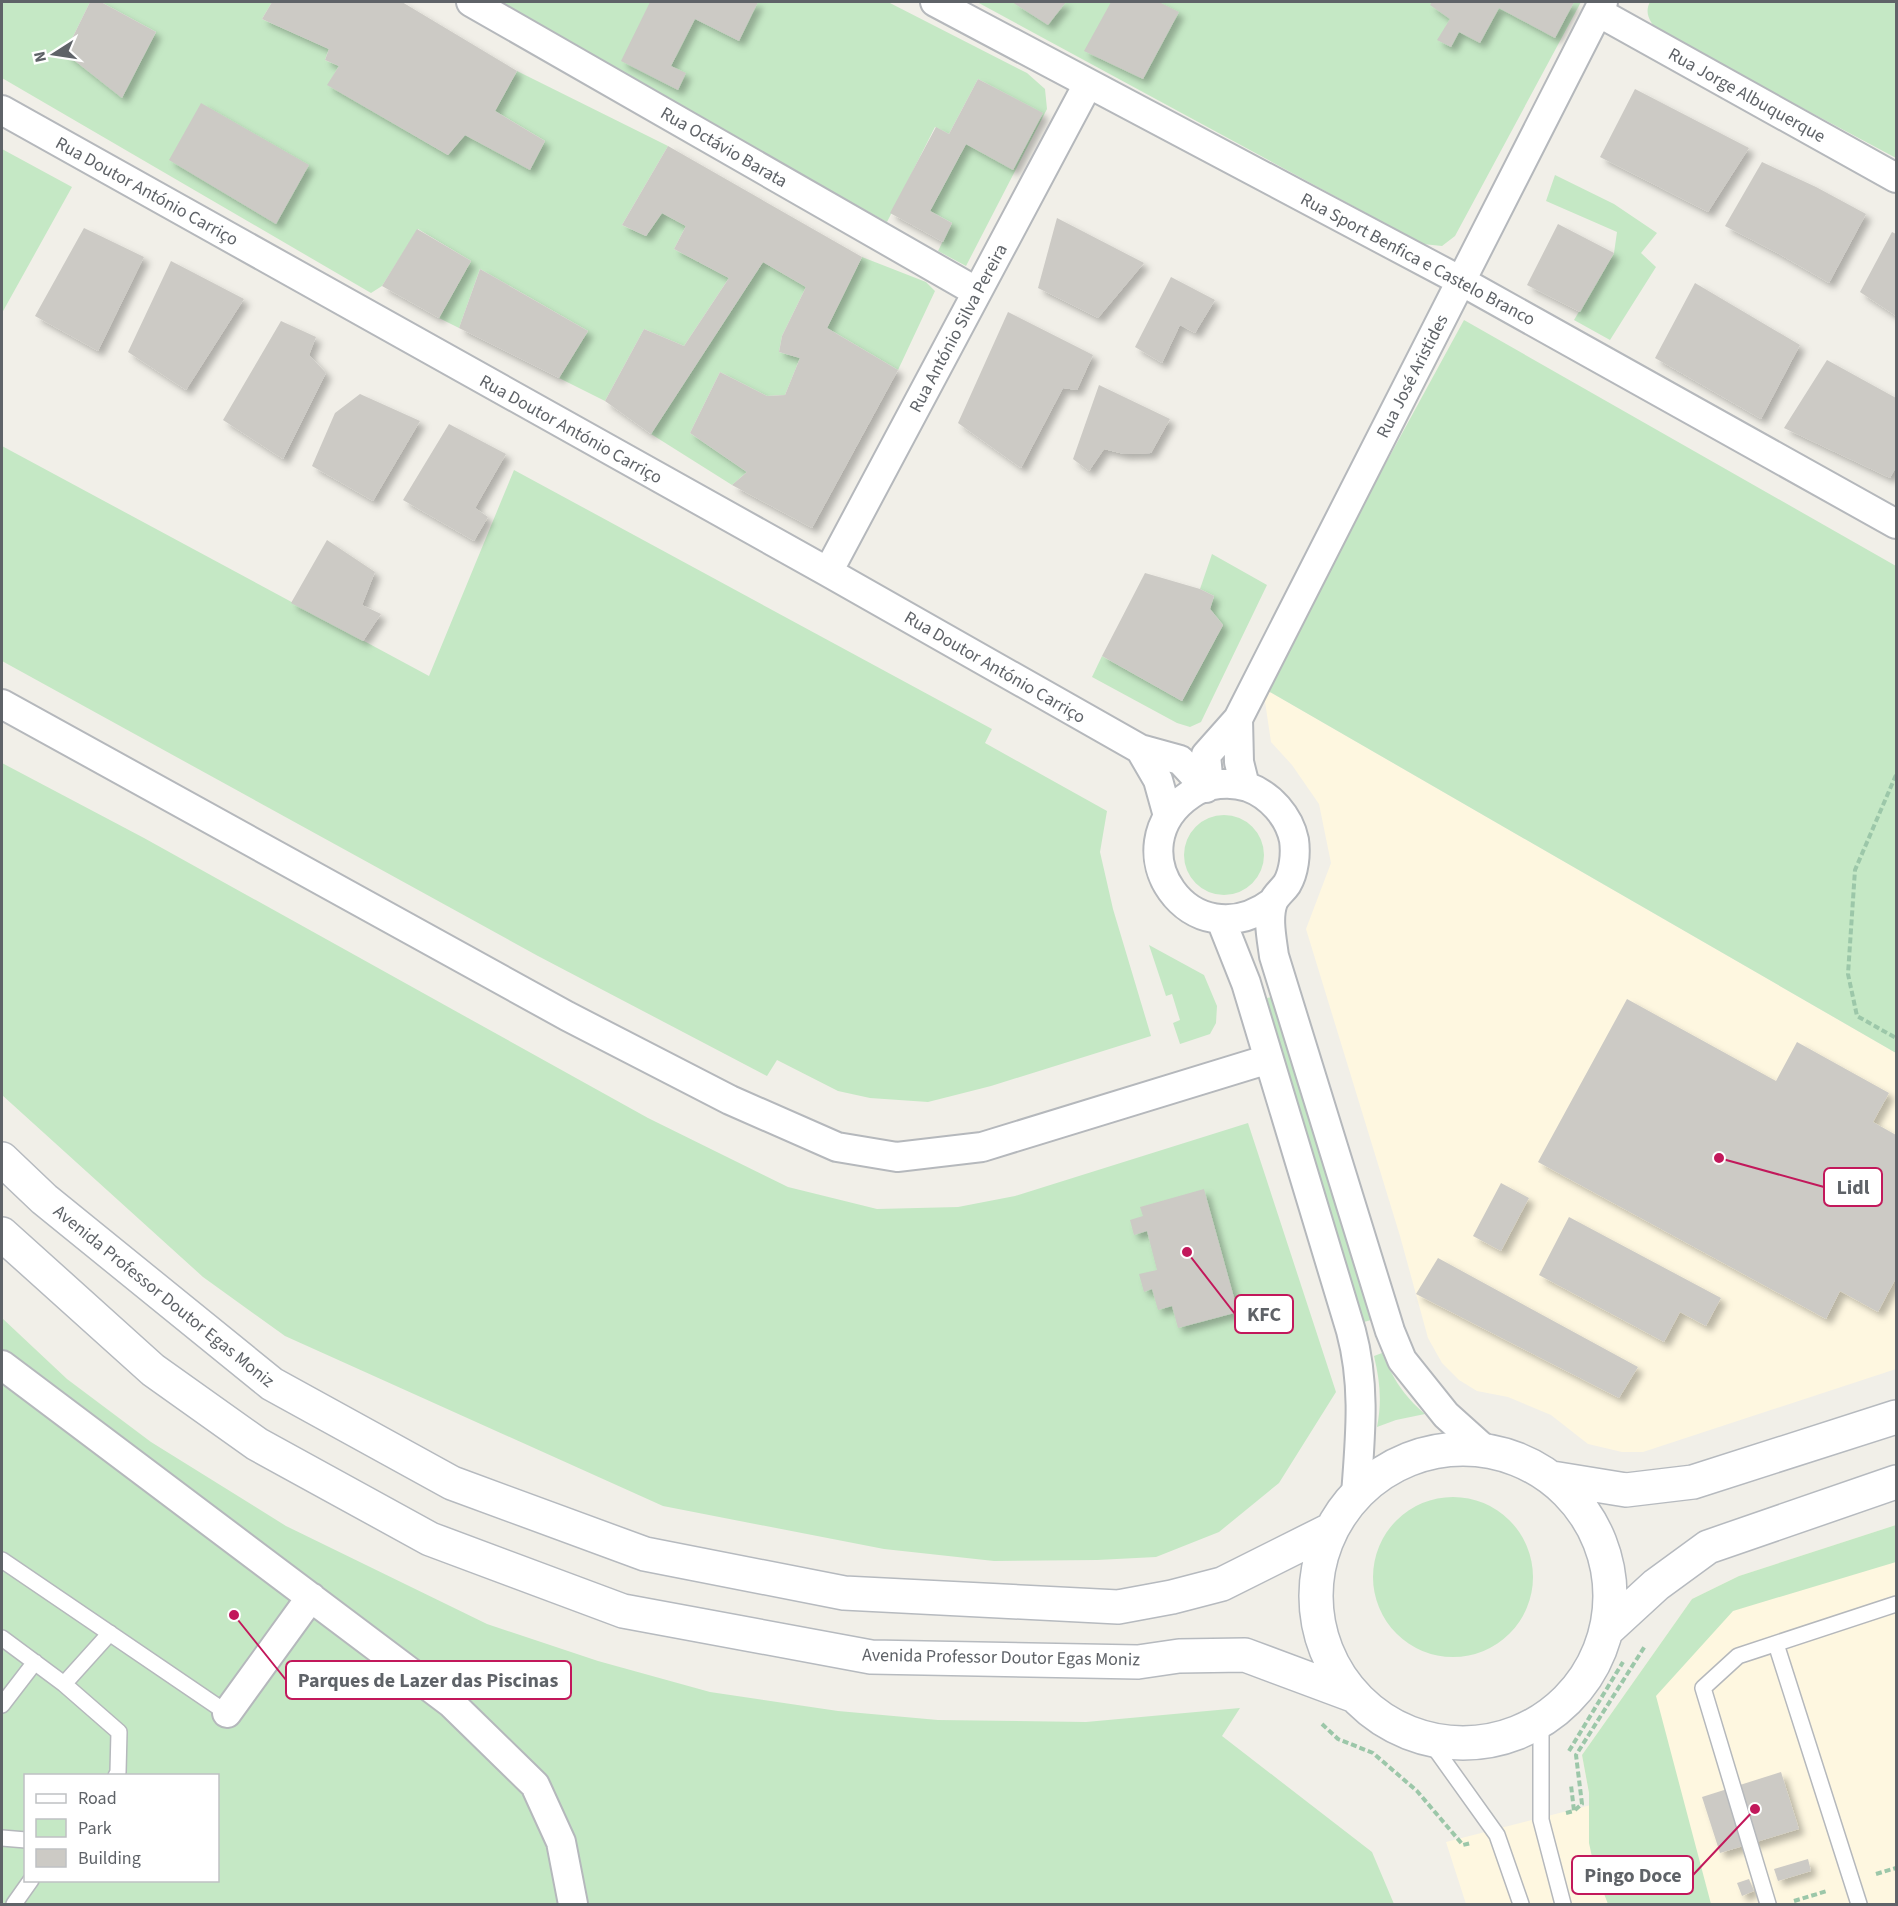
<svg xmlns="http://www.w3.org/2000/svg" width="1898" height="1906" font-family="'Source Sans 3',sans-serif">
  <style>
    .commercial { fill: #fef7e0 }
    .green { fill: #c5e8c5; fill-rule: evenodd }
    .building { fill: #cccac5; filter: url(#shadow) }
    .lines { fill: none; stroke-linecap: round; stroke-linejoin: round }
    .service-casing { stroke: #b5b8bc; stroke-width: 18 }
    .minor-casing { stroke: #b5b8bc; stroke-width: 32 }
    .secondary-casing { stroke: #b6babf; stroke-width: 36 }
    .path { stroke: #9cc7a9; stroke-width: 4; stroke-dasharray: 6 3; stroke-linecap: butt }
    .service { stroke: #fff; stroke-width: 15 }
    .minor { stroke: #fff; stroke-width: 28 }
    .secondary { stroke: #fff; stroke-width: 33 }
    .labels { text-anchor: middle; stroke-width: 5; stroke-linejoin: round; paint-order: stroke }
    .street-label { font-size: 18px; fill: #5f6368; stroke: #fff }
    .leader { fill: none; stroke: #c2185b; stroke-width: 2 }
    .callout-dot { fill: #c2185b; stroke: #fff; stroke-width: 2 }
    .callout { fill: #fff; stroke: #c2185b; stroke-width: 2 }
    .callout-label { font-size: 20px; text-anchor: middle; font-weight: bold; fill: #5f6368 }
  </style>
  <defs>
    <filter id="shadow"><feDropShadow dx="5.5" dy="5.5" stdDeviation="3" flood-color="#0004"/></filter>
  </defs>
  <rect width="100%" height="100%" fill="#f1efe8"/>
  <path class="commercial" d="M1263,688L1896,1053V1369L1643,1452H1622L1588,1444L1551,1415L1508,1397L1477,1391L1459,1380L1442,1363L1428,1338L1400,1236L1306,929L1331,863L1319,804L1292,765L1271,742Z
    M1896,1525V1904H1466L1446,1842L1591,1805L1582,1755L1692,1599L1739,1576Z"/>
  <path class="green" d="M2,2H90L65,53L122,97L156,32L101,2H272L262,19L329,49L325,60L339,66L328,85L448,155L465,135L530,169L545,141L495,111L517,71L668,146L622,225L646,236L662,213L686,226L674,249L729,278L684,346L644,329L605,401L559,378L588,331L480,269L459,328L439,318L471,261L418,229L382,286L371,293L2,78Z
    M487,2H888L1027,73L1045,89L1047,109L966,266L938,251L952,223L930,211L966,144L1013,169L1042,113L978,79L949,134L935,127L887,222Z
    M977,2H1581L1455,236L1442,246L1423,244Z
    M1650,2H1896V158L1658,31C1650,22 1644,13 1650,2Z
    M2,149L72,187L2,313V148Z
    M1555,175L1614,204L1657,233L1641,253L1656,267L1610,340L1574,320L1614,253L1617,232L1546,201Z
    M862,257L926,282L935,291L898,370L827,328Z
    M763,262L806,287L782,336L779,352L800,358L785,395L767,396L720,372L690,433L747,472L732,485L651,434Z
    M1464,320L1896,566V1053L1263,688Z
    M2,446L429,676L514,470L992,729L985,743L1107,811L1100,852L1113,909L1151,1036L991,1086L928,1102L870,1098L838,1091L777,1060L767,1076L538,956L2,661Z
    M1212,554L1267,585L1201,722L1190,727L1177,723L1092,677L1102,656L1182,701L1223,625L1210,609L1214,596L1200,589Z
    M2,763L144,838L648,1118L788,1187L877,1209L958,1207L1015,1196L1248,1123L1336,1392L1279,1483L1219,1532L1156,1557L1097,1560L994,1561L884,1549L663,1506L285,1336L203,1277L2,1095Z
    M1184 855a40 40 0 1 1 80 0a40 40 0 1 1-80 0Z
    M1149,945L1204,975L1217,1006L1216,1023L1210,1034L1180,1044L1173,1023L1180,1020L1172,994L1166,996Z
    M1271,997L1371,1320L1364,1322L1264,999Z
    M2,1318L67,1379L151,1442L286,1526L487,1624L598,1661L710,1692L838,1711L938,1720L1086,1722L1240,1708L1222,1736L1372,1852L1394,1904H2ZM26,1776H218V1880H26Z
    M1382,1353C1394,1380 1403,1395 1425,1414L1396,1420L1377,1427C1382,1402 1380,1381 1374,1356Z
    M1373 1577a80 80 0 1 1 160 0a80 80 0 1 1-160 0Z
    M1896,1525V1562L1733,1611L1656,1696L1711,1904H1608L1595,1871L1589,1843V1793L1582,1755L1692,1599L1739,1576Z"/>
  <path class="building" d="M90,2H101L156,32L122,98L65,53Z
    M272,2H402L517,71L495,111L545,141L530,170L465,135L448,155L327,85L339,66L325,60L329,49L262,19Z
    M650,2H758L739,41L695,19L671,66L686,73L678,90L621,61Z
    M1012,2H1066L1048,25Z
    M1111,2H1159L1179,12L1143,79L1084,51Z
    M1432,2H1574L1555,38L1499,8L1480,43L1459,32L1451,47L1437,40L1450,19L1430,5Z
    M978,79L1043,113L1013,170L966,144L930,211L952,223L943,242L890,213L936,127L949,134Z
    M1635,89L1749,148L1708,212L1600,157Z
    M201,103L309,165L276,224L169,160Z
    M668,146L862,257L827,328L898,370L812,528L732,485L747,472L690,433L720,372L767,396L785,395L800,358L779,352L782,336L806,287L763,262L651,434L605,401L644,329L684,346L729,278L674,249L686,226L662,213L646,236L622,225Z
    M1762,162L1816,187L1866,214L1829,283L1779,254L1725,226Z
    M1057,218L1144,263L1098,318L1038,288Z
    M1558,224L1614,253L1580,312L1527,285Z
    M84,228L144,257L98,351L35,316Z
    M417,229L471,261L439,318L382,286Z
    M1892,232L1896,234V316L1860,292Z
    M171,261L244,299L186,390L128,352Z
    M480,269L588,331L559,378L459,328Z
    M1171,277L1215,300L1195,333L1180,325L1162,363L1135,347Z
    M1695,283L1800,345L1761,419L1655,358Z
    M1008,312L1093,355L1077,390L1063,388L1021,468L958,423Z
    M281,321L316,337L309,355L326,373L283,459L223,420Z
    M1827,360L1896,398V467L1890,478L1784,428Z
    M1099,385L1170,419L1151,453L1124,454L1104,449L1089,471L1073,459Z
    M360,394L420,421L373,501L312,466L335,413Z
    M449,424L506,454L475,508L488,517L474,541L403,500Z
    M327,540L375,572L362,605L381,614L363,641L291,603Z
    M1145,573L1200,589L1214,596L1210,609L1223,625L1182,701L1102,656Z
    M1627,999L1776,1081L1797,1042L1889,1093L1873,1122L1896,1135V1278L1878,1312L1840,1291L1826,1319L1538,1162Z
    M1501,1183L1529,1198L1501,1251L1473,1236Z
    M1204,1189L1238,1312L1178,1328L1172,1306L1158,1310L1152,1289L1144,1292L1139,1274L1157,1270L1147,1231L1134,1235L1130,1220L1143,1216L1140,1207Z
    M1569,1217L1721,1298L1706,1326L1680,1312L1664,1342L1539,1275Z
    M1438,1258L1638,1367L1619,1398L1416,1294Z
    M1781,1772L1799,1829L1720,1853L1702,1797Z
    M1808,1859L1811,1871L1778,1881L1774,1869Z
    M1749,1879L1754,1891L1742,1896L1737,1883Z"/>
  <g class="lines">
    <defs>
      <path id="service" d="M2,1560L227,1713
        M110,1633L64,1684L119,1732L118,1772L116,1776
        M2,1638L64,1684
        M1776,1644L1859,1904
        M2,1705L35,1662
        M1541,1722V1820L1563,1904
        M1429,1740L1497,1835L1521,1904
        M2,1838L26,1840
        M14,1904L31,1880
        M1768,1904L1703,1688L1738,1656L1896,1604"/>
      <path id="minor" d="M471,2L977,292
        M935,2L1461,281L1896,524
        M1598,12L1896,178
        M2,110L828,572L1140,749L1180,760L1206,788
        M828,572L1088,84
        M2,704L567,1016L730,1100L837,1147L897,1157L982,1147L1269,1059
        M1238,719L1239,762L1245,786
        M1140,749L1158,780L1168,816
        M1209,786L1206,755L1238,719L1603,2
        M1273,902C1191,963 1112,847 1191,794C1207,783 1230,781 1248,787C1270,795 1289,816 1294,840C1296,854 1294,872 1287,884C1283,890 1276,895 1273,902C1267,918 1272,940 1274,956L1390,1331L1402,1360L1446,1415L1485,1450
        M1221,920L1246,983L1351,1331C1366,1386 1360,1439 1356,1495
        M2,1365L451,1703L535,1785L561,1842L573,1904
        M227,1713L311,1597"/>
      <path id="secondary" d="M2,1159L44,1199L272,1384L452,1483L645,1554L844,1593L1118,1607L1172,1597L1222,1584L1332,1529
        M2,1234L153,1370L257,1444L430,1539L623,1611L871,1657L1138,1662L1179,1656L1245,1655L1355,1696
        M1316 1596a147 147 0 1 1 294 0a147 147 0 1 1-294 0Z
        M1552,1478L1626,1490L1693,1482L1896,1417
        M1607,1630L1656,1585L1708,1547L1896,1482"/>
    </defs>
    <use href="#service" class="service-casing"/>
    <use href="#minor" class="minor-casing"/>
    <use href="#secondary" class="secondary-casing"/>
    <path class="path" d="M1896,775L1855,870L1848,974L1857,1016L1896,1038
      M1322,1724L1338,1739L1373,1753L1417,1791L1463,1845L1471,1843
      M1569,1751L1623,1662
      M1575,1810L1582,1804L1576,1755L1645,1646
      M1566,1813L1574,1811L1571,1785
      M1876,1874L1896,1868
      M1794,1901L1827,1891"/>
    <use href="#service" class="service"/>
    <use href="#minor" class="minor"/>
    <use href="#secondary" class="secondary"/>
  </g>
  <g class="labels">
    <g class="street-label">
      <text transform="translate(1747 95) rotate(29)" y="6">Rua Jorge Albuquerque</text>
      <text transform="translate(724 147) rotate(30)" y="6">Rua Octávio Barata</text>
      <text transform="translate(147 191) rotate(29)" y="6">Rua Doutor António Carriço</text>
      <text transform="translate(1418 259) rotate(28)" y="6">Rua Sport Benfica e Castelo Branco</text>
      <text transform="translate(958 328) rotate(-62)" y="6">Rua António Silva Pereira</text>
      <text transform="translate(1412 376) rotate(-63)" y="6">Rua José Aristides</text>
      <text transform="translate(571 429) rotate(29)" y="6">Rua Doutor António Carriço</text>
      <text transform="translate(995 667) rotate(30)" y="6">Rua Doutor António Carriço</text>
      <text transform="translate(164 1296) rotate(39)" y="6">Avenida Professor Doutor Egas Moniz</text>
      <text transform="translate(1001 1657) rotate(1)" y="6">Avenida Professor Doutor Egas Moniz</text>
    </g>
  </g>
  <path class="leader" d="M1719 1158L1824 1187M1187 1252L1235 1314M234 1615L286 1680M1755 1809L1693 1875"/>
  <g class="callout-dot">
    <circle cx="1719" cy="1158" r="6"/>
    <circle cx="1187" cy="1252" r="6"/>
    <circle cx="234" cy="1615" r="6"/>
    <circle cx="1755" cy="1809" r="6"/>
  </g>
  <g class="callout">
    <rect x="1824" y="1168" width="58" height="38" rx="6"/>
    <rect x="1235" y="1295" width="58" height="38" rx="6"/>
    <rect x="286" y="1661" width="285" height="38" rx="6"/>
    <rect x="1572" y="1856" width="121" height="38" rx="6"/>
  </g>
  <g class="callout-label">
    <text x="1853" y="1194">Lidl</text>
    <text x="1264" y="1321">KFC</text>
    <text x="428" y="1687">Parques de Lazer das Piscinas</text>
    <text x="1633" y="1882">Pingo Doce</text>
  </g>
  <rect width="1898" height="1906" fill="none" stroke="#5f6368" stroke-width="6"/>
  <rect x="24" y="1774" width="195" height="108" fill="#ffffff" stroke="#bfc1c3" stroke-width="1.5"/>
  <rect x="36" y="1794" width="30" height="9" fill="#ffffff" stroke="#bfc1c3" stroke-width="1.5"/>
  <text x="78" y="1804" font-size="18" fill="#5f6368">Road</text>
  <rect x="36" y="1819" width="30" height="18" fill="#c5e8c5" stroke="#bfc1c3" stroke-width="1.5"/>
  <text x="78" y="1834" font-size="18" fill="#5f6368">Park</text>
  <rect x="36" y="1849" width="30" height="18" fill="#cccac5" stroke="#bfc1c3" stroke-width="1.5"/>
  <text x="78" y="1864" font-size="18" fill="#5f6368">Building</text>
  <g transform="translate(54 54) rotate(258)" stroke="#ffffff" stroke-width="4.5" paint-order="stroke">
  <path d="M0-4.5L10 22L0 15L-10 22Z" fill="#5f6368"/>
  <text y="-9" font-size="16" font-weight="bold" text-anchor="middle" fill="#5f6368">N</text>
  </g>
</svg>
